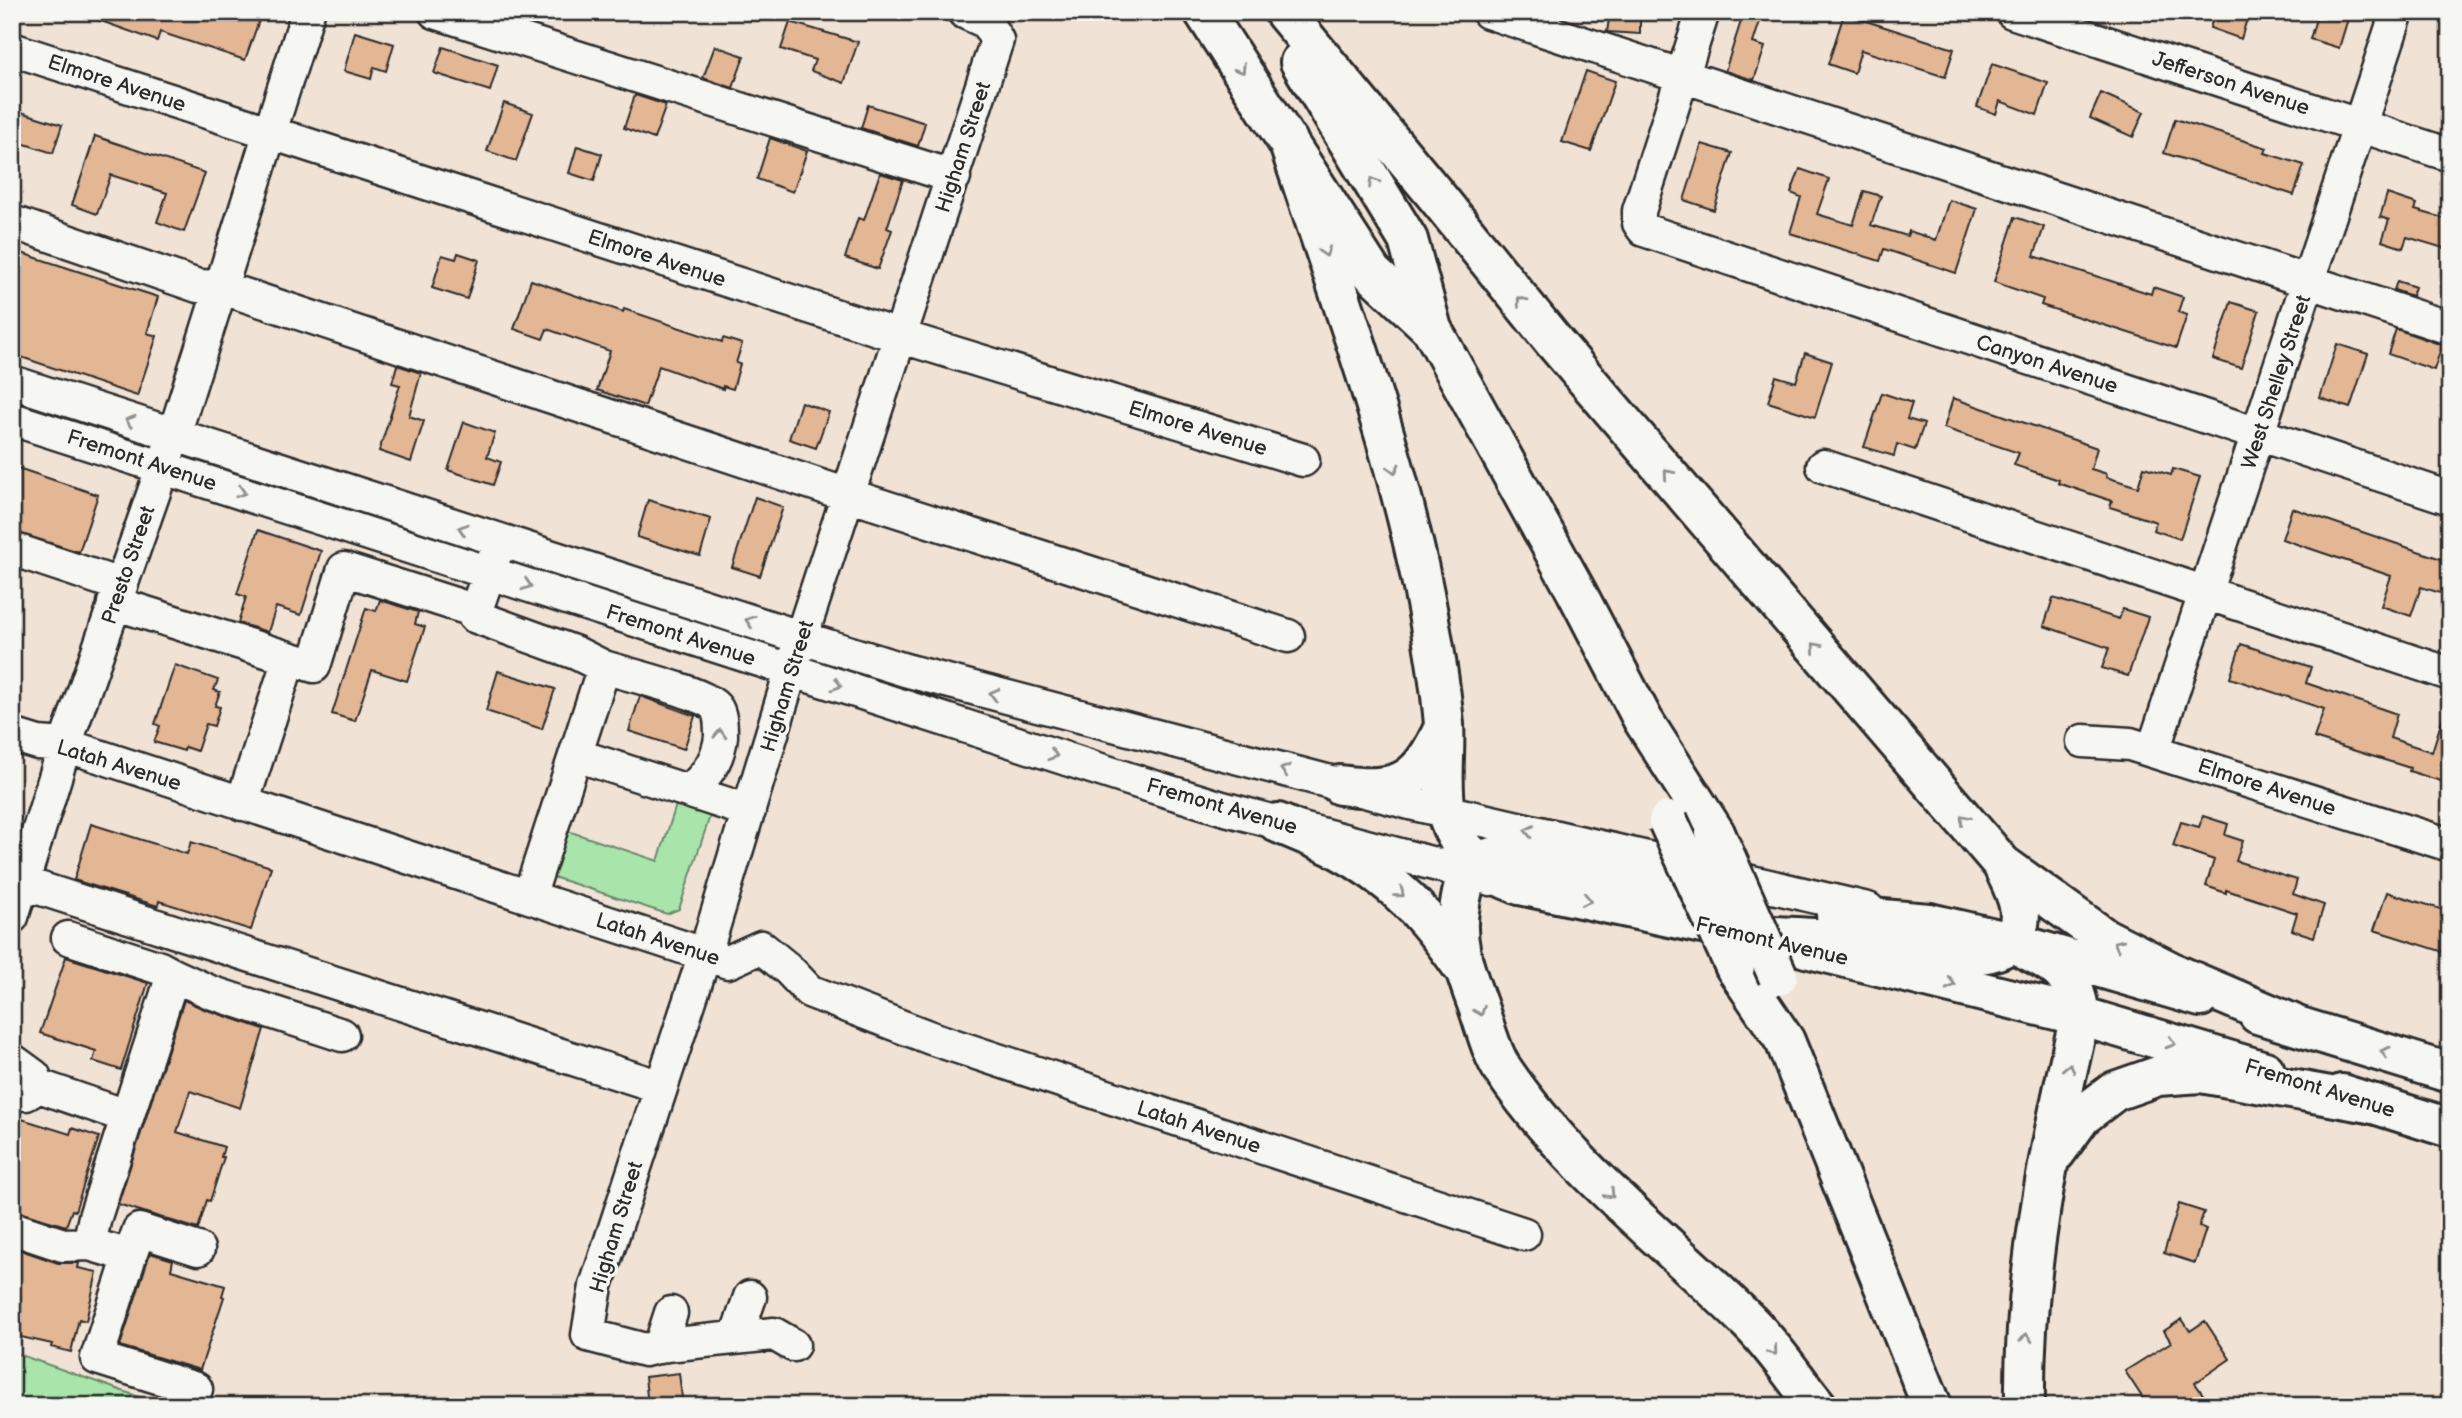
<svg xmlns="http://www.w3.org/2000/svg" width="2462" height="1418" font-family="'Balsamiq Sans',sans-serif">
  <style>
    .green { fill: #a8e5ab; stroke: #6a886b; stroke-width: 2 }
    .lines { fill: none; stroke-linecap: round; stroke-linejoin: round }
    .stream { stroke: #608a9b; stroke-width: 7 }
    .building { fill: #e3b694; stroke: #2b2b2b; stroke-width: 2 }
    .minor-casing { stroke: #2b2b2b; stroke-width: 37 }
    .major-casing { stroke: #2b2b2b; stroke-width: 44 }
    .highway-casing { stroke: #2b2b2b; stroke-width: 44 }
    .minor { stroke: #f6f6f2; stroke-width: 32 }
    .major { stroke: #f6f6f2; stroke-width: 38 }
    .highway { stroke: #f6f6f2; stroke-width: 38 }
    .highway-bridge-casing { stroke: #2b2b2b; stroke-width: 44; stroke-linecap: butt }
    .highway-bridge { stroke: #f6f6f2; stroke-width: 38 }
    .oneway { stroke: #90908e }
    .labels { text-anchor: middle; stroke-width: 7; stroke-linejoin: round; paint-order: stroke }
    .street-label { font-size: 21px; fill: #2b2b2b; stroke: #f6f6f2 }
  </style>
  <rect width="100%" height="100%" fill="#f0e3d6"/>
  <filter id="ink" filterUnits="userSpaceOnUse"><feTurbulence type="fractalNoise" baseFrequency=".0143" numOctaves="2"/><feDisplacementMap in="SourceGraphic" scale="14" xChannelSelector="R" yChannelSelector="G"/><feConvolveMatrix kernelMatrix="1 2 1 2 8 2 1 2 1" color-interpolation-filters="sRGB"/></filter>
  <g filter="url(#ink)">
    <path class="green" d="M677,802L711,813L679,909L667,914L550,876L565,830L658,861Z
      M12,1352L165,1406H12Z"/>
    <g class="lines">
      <path class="stream" d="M72,1406L100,1404L107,1406"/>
    </g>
    <path class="building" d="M88,12H208L230,20L233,12H262L245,60L160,32L157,41L87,16Z
      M1610,12H1640V34L1607,32Z
      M1744,12H1763L1753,43L1765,47L1754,80L1725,71Z
      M2215,12H2249L2241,39L2210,28Z
      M2318,12H2350L2339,48L2310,39Z
      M1844,14L1954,49L1945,77L1861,50L1854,73L1828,64Z
      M790,22L858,42L844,83L811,71L815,60L781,49Z
      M355,32L394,44L386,71L374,67L371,79L344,71Z
      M715,46L744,56L733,88L703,78Z
      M443,47L498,65L490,91L434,73Z
      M1992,64L2048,83L2037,115L2000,101L1996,114L1977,107Z
      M1586,71L1615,81L1591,151L1562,142Z
      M2101,93L2144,112L2133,137L2090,118Z
      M635,95L666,105L654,139L624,128Z
      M504,103L533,113L516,161L487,151Z
      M868,105L925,123L918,146L861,128Z
      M12,109L62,125L53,153L12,140Z
      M2175,119L2267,148L2265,153L2304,165L2294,195L2164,153Z
      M95,136L205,173L184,232L157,222L167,193L111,175L97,214L72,205Z
      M770,138L807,151L793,192L757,179Z
      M1702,144L1732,153L1714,210L1684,200Z
      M577,146L602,154L594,181L569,173Z
      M1800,169L1829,179L1817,214L1853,225L1864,191L1881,196L1871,225L1907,236L1909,231L1936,240L1949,200L1977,209L1956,273L1884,249L1880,261L1790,233L1801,197L1791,193Z
      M880,173L903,180L887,228L892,230L878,269L845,258L858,218L864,220Z
      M2387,194L2417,204L2415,210L2450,220V250L2407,237L2403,248L2382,241L2389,220L2380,217Z
      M2015,217L2044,227L2034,256L2151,294L2153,287L2183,297L2178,312L2187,315L2176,348L2041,305L2043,299L1994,282Z
      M12,250L158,297L147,333L157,336L137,396L12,354Z
      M458,253L479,260L467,299L432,288L442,255L456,259Z
      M531,280L623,312L624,309L722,342L723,338L742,344L736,363L740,364L733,389L723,386V389L659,366L645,406L597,390L610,351L547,329L543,339L514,329Z
      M2397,281L2415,287L2412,296L2394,290Z
      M2231,302L2259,311L2241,368L2213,359Z
      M2396,329L2442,345L2434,370L2388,354Z
      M2337,344L2368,354L2350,408L2320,398Z
      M1805,353L1832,362L1815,417L1768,402L1776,376L1796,382Z
      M397,365L421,373L409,416L424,421L411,462L379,451L400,385L392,383Z
      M1882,393L1912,403L1907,419L1924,424L1915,450L1897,444L1894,456L1864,447Z
      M1953,398L2097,448L2091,469L2107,474L2106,477L2138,487L2144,467L2171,475L2173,469L2200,477L2180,539L2153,530L2156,522L2110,507L2112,501L2058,483L2059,480L2014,465L2019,453L1944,428Z
      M801,402L829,412L816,448L789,439Z
      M464,422L495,433L487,457L501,462L493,485L448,470Z
      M12,466L98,495L79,552L12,531Z
      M755,497L783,507L760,576L732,567Z
      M648,500L711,519L700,556L637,537Z
      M2292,508L2450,562V596L2421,587L2411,616L2381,606L2391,576L2282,539Z
      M258,530L321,551L301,615L276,607L268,632L238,623L246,597L237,594Z
      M2053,598L2119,619L2123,609L2148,617L2128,676L2102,668L2109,648L2044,626Z
      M380,600L418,612L415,624L425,627L407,681L372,670L355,721L332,714L366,608L376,611Z
      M2241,644L2311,667L2306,683L2397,714L2390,738L2432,752L2446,707L2450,708V784L2409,771L2410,768L2314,738L2324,709L2230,678Z
      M175,665L218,680L214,690L220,692L215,706L220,707L214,726L206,724L197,751L185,747L184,751L154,742L160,726L155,724Z
      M498,671L555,689L542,729L486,711Z
      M640,696L695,716L684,749L629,731Z
      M2203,816L2228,824L2225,835L2243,841L2236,861L2297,880L2293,894L2324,905L2314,937L2292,930L2297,913L2226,890V893L2206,886L2214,860L2173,846L2181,822L2199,827Z
      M91,824L187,854L191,842L271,867L251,930L159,901L158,906L74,880Z
      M2387,892L2450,912V954L2374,930Z
      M66,957L148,983L121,1070L93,1061L96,1051L40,1033Z
      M184,1000L204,1009L264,1029L240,1108L190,1091L177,1132L224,1147L221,1157H224L210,1201L207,1200L198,1229L118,1204Z
      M12,1116L70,1134L72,1128L99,1137L75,1211L72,1210L66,1226L12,1210Z
      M2179,1204L2204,1212L2199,1226L2206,1229L2195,1263L2164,1253Z
      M12,1247L58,1263H79L78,1268L97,1272L86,1321L79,1319L71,1352L51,1347L52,1344L12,1335Z
      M150,1253L173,1260L171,1270L225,1286L222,1296L224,1297L200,1370L120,1346Z
      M2182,1319L2190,1331L2205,1321L2230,1359L2195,1383L2204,1396L2189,1406H2148L2125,1371L2171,1342L2164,1331Z
      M679,1373L683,1406H648L645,1377Z"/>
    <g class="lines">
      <defs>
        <path id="minor" d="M435,12L954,177
          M1488,12L2450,328
          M1703,12L1639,211V223L1644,230L2450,498
          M2012,12L2450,155
          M12,49L899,336L1303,460
          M12,222L198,286L220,287L848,495L1288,636
          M12,382L815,642L905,670L1414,804L1868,909
          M12,419L1138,782L1222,808L1491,879
          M1823,466L2450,674
          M12,549L120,585
          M495,555L474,616L576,653L604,667L529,897
          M114,603L314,666L344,569L476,611
          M604,667C625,674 708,693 717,709C721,716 721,728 721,736C719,759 706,777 689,791
          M12,735L38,743L65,745L728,962L761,947L788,969L809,991L931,1038L1524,1234
          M2083,741L2130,744L2450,845
          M2153,751L2397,12
          M576,755L749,811
          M242,804L289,659
          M23,883L661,1087
          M12,917L65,745L174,435L308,12
          M68,938L160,968L173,975
          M12,1060L34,1076L39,1086
          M12,1093L26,1094L39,1086L126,1116
          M12,1228L63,1245L89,1244
          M130,1256L139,1230L198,1249
          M736,1337L750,1297
          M793,1345L774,1334L666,1345L645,1350L588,1335L596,1286L705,954L801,638L997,40L986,22L964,12
          M660,1347L671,1313
          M196,1389L97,1358L130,1256L89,1244L95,1217L173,975L210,992L342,1035"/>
        <path id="major" d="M1520,885L1744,933
          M1929,923L2011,942L2200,997
          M1806,948L2080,1016L2265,1071
          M2258,1014L2450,1073
          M2342,1094L2450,1128"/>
        <path id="highway" d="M1204,12L1372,273L1432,329
          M1284,12L1438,198L1555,343L2002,864C2013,888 2030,914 2012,940C1990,970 1892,946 1860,942C1825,937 1788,937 1753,935
          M1300,62L1408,240L1432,329L1576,591L1643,720L1715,833
          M1288,141C1337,289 1392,435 1423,588C1432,633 1440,679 1444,724C1446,751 1440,790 1447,814C1458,852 1485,872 1520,885
          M1340,785C1400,793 1419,782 1444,727
          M1278,823C1298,832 1319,839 1338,849C1393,878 1426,915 1461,965
          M2003,865L2103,937L2178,975L2291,1023
          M1731,903C1705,898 1679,894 1653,888C1611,879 1538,849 1498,856C1467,860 1465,877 1460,904C1453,939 1464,968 1476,1001C1484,1022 1491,1053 1503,1070C1570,1169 1667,1241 1750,1323C1775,1348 1795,1379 1817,1406
          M1836,915L1929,923
          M2011,942C2049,961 2075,969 2080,1016C2050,1143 2023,1274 2025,1406
          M1735,967L1785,1041L1932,1406
          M2056,1152L2082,1116L2115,1091L2158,1076L2201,1073L2375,1104"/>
      </defs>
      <use href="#minor" class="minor-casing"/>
      <use href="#major" class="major-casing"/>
      <use href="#highway" class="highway-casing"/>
      <use href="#minor" class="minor"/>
      <use href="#major" class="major"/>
      <use href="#highway" class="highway"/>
      <defs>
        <path id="highway-bridge" d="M1668,821L1735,967
          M1715,833L1778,976"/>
      </defs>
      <use href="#highway-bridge" class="highway-bridge-casing"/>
      <use href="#highway-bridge" class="highway-bridge"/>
    </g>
    <defs><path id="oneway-chevron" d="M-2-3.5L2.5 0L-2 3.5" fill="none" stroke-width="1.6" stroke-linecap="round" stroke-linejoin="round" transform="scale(1.75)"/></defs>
    <g class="oneway">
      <use href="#oneway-chevron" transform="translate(1241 69) rotate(57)"/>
      <use href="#oneway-chevron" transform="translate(1373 182) rotate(-121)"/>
      <use href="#oneway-chevron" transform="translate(1325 252) rotate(72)"/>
      <use href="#oneway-chevron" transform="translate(1521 301) rotate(-129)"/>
      <use href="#oneway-chevron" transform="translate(130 421) rotate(-162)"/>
      <use href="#oneway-chevron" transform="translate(1394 469) rotate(75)"/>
      <use href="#oneway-chevron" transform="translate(1668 474) rotate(-131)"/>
      <use href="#oneway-chevron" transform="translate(241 492) rotate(18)"/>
      <use href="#oneway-chevron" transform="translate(463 529) rotate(-162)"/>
      <use href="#oneway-chevron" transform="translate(527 585) rotate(18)"/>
      <use href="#oneway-chevron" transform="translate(750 621) rotate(-162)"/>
      <use href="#oneway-chevron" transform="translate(1816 647) rotate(-131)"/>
      <use href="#oneway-chevron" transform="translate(837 685) rotate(18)"/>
      <use href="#oneway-chevron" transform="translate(994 694) rotate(-165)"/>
      <use href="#oneway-chevron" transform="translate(720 734) rotate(-88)"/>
      <use href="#oneway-chevron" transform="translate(1053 755) rotate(18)"/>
      <use href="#oneway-chevron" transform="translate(1285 770) rotate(-165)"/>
      <use href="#oneway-chevron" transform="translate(1964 819) rotate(-130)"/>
      <use href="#oneway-chevron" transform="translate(1529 831) rotate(-167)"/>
      <use href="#oneway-chevron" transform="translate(1400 893) rotate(39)"/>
      <use href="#oneway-chevron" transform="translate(1587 900) rotate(12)"/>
      <use href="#oneway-chevron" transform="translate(2118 944) rotate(-153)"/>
      <use href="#oneway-chevron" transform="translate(1951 984) rotate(14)"/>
      <use href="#oneway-chevron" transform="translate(1480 1011) rotate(69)"/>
      <use href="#oneway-chevron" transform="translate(2171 1043) rotate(17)"/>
      <use href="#oneway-chevron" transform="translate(2385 1052) rotate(-163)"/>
      <use href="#oneway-chevron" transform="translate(2069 1068) rotate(-78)"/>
      <use href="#oneway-chevron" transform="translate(1610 1194) rotate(47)"/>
      <use href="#oneway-chevron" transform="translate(2026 1338) rotate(-88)"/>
      <use href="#oneway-chevron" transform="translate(1773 1351) rotate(51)"/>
    </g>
  </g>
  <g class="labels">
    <g class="street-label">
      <text transform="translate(117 83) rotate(18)" y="7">Elmore Avenue</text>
      <text transform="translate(2231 83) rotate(18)" y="7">Jefferson Avenue</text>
      <text transform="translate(963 147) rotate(-72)" y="7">Higham Street</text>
      <text transform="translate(657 258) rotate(18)" y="7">Elmore Avenue</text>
      <text transform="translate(2047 364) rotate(18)" y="7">Canyon Avenue</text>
      <text transform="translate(2276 382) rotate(-72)" y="7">West Shelley Street</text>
      <text transform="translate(1198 428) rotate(17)" y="7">Elmore Avenue</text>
      <text transform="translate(142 460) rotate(18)" y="7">Fremont Avenue</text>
      <text transform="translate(128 565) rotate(-71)" y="7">Presto Street</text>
      <text transform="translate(681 635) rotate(18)" y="7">Fremont Avenue</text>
      <text transform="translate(787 686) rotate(-73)" y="7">Higham Street</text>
      <text transform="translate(119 765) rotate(17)" y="7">Latah Avenue</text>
      <text transform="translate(2267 787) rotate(18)" y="7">Elmore Avenue</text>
      <text transform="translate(1222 806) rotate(16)" y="7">Fremont Avenue</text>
      <text transform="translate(658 939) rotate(18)" y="7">Latah Avenue</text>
      <text transform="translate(1772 941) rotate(13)" y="7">Fremont Avenue</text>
      <text transform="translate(2320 1088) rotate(17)" y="7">Fremont Avenue</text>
      <text transform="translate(1199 1127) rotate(18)" y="7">Latah Avenue</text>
      <text transform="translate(616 1227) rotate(-73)" y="7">Higham Street</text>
    </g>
  </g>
  <rect width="2462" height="1418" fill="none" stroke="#f6f6f2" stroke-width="42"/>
  <rect x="21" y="21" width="2420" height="1376" fill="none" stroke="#2b2b2b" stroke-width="2.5" filter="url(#ink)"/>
</svg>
